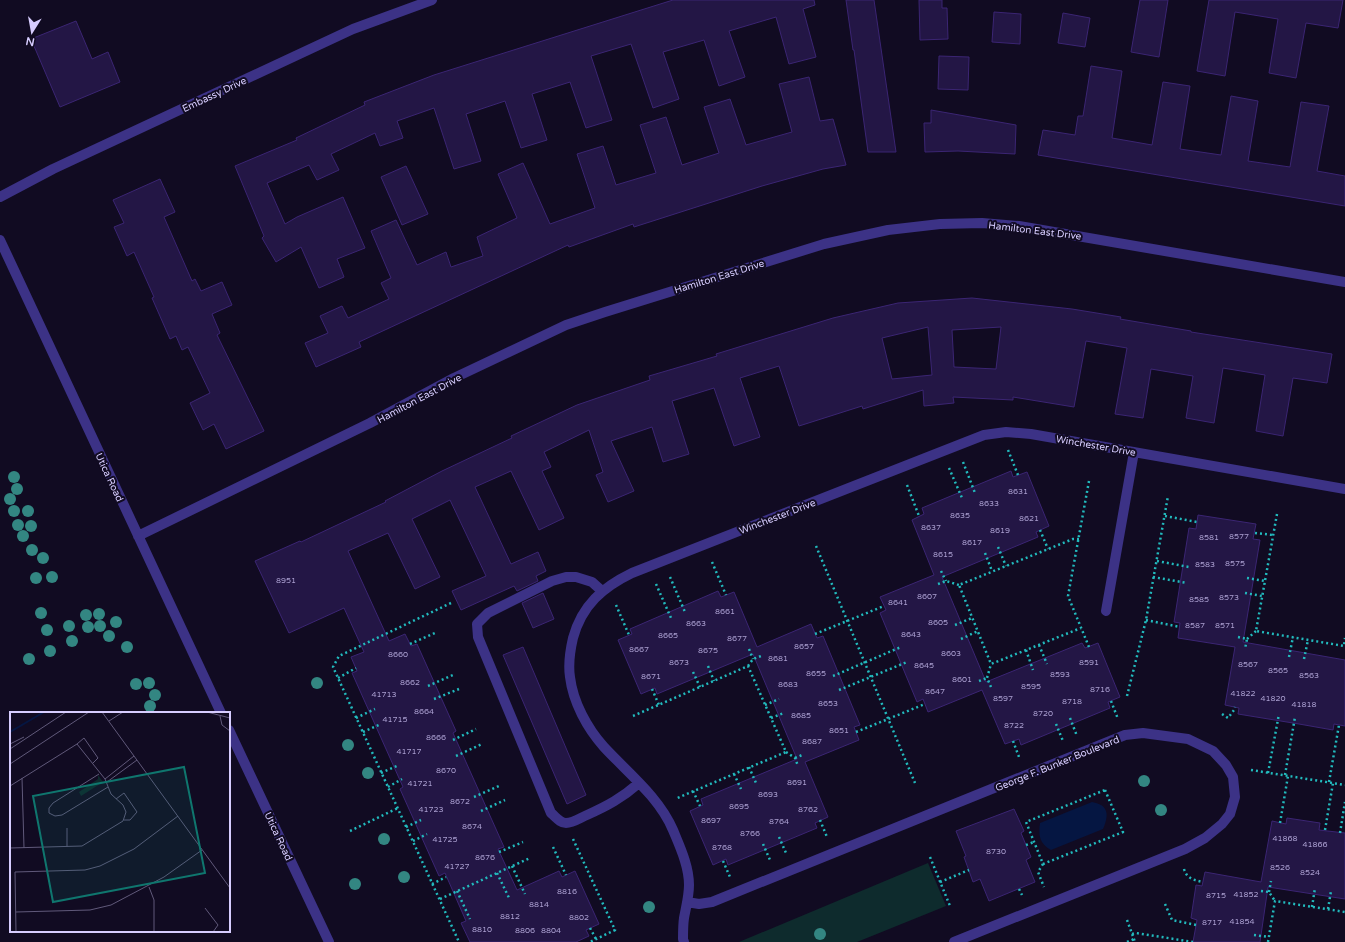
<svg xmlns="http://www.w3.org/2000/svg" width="1345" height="942" font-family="'Varela Round',sans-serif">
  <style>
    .green { fill: #0e2b2d }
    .water { fill: #051642 }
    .building { fill: #231645; stroke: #3b2573; fill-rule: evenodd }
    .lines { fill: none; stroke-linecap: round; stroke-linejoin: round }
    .path { stroke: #22babd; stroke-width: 2.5; stroke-dasharray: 2 3; stroke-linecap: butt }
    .minor { stroke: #3c3286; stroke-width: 10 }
    .tree { fill: #338682 }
    .labels { text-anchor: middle; stroke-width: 4; stroke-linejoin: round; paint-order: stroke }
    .number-label { font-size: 8px; fill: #aa9fd0 }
    .street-label { font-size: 10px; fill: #d7cdff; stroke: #110b22 }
    .inset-river { fill: none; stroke: #051642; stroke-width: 2 }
    .inset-road { fill: none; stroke: #60597a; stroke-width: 1 }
    .view { fill: #0f766e; fill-opacity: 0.15; stroke: #0f766e; stroke-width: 2 }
    .inset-edge { fill: none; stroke: #d7cdff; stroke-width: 2 }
  </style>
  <rect width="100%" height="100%" fill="#110b22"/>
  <path class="green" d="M928,863L946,906L857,942H739Z"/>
  <path class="water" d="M1092,802C1109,805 1109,815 1103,829L1051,850C1040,844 1038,836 1040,823Z"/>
  <path class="building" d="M673,0H814L815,5L803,9L816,57L789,64L776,17L729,31L745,77L719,86L704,40L663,52L679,99L653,108L631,44L591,56L612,120L586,128L570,82L532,94L547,140L521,148L505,101L466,114L481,161L454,169L434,108L397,121L403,138L380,146L375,133L331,154L339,170L317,180L309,165L267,183L285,224L297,217L343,197L365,248L337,259L344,277L319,288L301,247L276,262L262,238L264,236L235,166L297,140L296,138L365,105L364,102L434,75Z
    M846,0H874L896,152H868L854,50H853Z
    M919,0H942V8H947L948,39L920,40Z
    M1140,0H1168L1159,57L1131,52Z
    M1209,0H1343L1338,28L1306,23L1296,78L1269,73L1278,19L1235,12L1225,76L1197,71Z
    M994,12L1021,14L1020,44L992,42Z
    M1063,13L1090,18L1085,47L1058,43Z
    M76,21L92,59L108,52L120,82L60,107L31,39Z
    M939,56L969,57L968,90L938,89Z
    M1091,66L1122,71L1112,138L1152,145L1163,82L1190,86L1180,149L1221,155L1231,96L1258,101L1248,161L1290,167L1301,102L1329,106L1317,171L1345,176V206L1038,155L1043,130L1075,135L1078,116H1083Z
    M809,77L820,121L833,119L846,165L823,169L762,186L634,227L633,224L569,247L568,245L359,342L361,347L316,367L305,343L328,333L320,316L342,306L348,318L389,299L381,283L391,278L371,231L396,220L417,265L446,252L451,267L483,256L477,237L517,218L498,174L523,163L550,224L595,208L577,154L603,146L616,185L656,173L640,125L666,117L682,165L719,153L704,107L730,99L746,145L792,132L779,84Z
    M931,110L1016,125L1015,154L958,151L925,152L924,123H931Z
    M406,166L428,214L402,225L381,177Z
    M160,179L175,212L164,217L192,281L195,279L201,291L222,282L232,305L212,314L220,333L217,335L264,431L226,449L214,424L203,430L190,403L210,393L188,347L182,350L176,336L170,339L152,298L154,297L134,252L127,256L114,227L124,223L113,200Z
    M972,298L1072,309L1121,317L1120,319L1191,331V332L1332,354L1327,383L1293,378L1283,436L1256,431L1265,375L1223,368L1214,423L1186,418L1193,376L1151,369L1143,418L1115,414L1127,348L1086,341L1074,407L1013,397V400L953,397L954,403L924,406L923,390L863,409L862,406L799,426L779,366L740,378L760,437L734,446L714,388L672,401L689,454L663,462L652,427L611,441L634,491L608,502L596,475L603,472L589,430L544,452L551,467L542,471L564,518L539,530L511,471L475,487L511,564L538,552L546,571L536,576L538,581L517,591L514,586L461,610L452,591L486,576L450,500L412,519L440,577L415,589L388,533L348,551L389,641L405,634L411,646L417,644L456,731L453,733L504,847L498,849L517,890L559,871L562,877L575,871L599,924L586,930L589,936L576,942H470L461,923L466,921L445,873L439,876L400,789L403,787L352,673L357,671L351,657L364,652L344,608L289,633L255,561L300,541L301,542L386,502L385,501L442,471L512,438L511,436L577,405L650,380L649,376L717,356L716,354L833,318L898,303ZM928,327L932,375L892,379L882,338ZM1001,327L996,369L954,367L952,330Z
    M1011,471L1013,477L1027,472L1049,526L1036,532L1038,537L942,577L986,682L1082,643L1085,648L1098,643L1120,697L1108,702L1110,708L1021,745L1019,739L1005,744L982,690L928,712L923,699L917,702L880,613L886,610L880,597L934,575L912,520L924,514L922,508Z
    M1198,515L1256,524L1253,539L1260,540L1243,642L1345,660V726L1334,724L1333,730L1299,724L1238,714L1239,708L1225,705L1235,647L1178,638L1180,623L1174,622L1189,528L1196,529Z
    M718,591L721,597L734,592L757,647L811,624L817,638L823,636L860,725L854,727L859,740L805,762L828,817L815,823L817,828L728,865L726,859L713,865L690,811L703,805L701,799L797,759L753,654L657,694L655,688L641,694L618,640L632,634L630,629Z
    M543,593L554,619L533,628L522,603Z
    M523,647L586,795L567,804L503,655Z
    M1014,809L1024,831L1021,833L1031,857L1026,860L1035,882L989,901L980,879L973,882L964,857L966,856L956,831Z
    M1287,818L1320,823L1319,830L1345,833V899L1268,887L1260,942H1193L1197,920L1191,918L1196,885L1202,886L1205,872L1261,882L1272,821L1286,824Z"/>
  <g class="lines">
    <path class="path" d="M1008,450L1018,475
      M963,462L975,493
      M949,468L962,498
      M907,485L919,516
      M1277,514L1256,631L1344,646L1345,638
      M1165,516L1197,522
      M1040,530L1048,549
      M1255,533L1273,535
      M1079,539H1073L959,585L991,664L1081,628
      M816,546L915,783
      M998,547L1006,566
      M985,553L992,571
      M1157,561L1189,567
      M712,562L726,595
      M941,571L946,581
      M670,577L685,612
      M1153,577L1187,583
      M1247,578L1265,581
      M656,584L671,618
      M938,584L946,581L959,585
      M1245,593L1262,596
      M451,603L339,656L333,667L459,942
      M616,605L629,635
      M1146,620L1180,627
      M955,625L972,618
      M815,634L884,606
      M1238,637L1247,639L1245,649
      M961,639L978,631
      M1247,639L1256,631
      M410,644L435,633
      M1039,645L1047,664
      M1089,647L1068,596L1089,481
      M749,649L753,659
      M1026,650L1033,670
      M1289,657L1293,637
      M1304,659L1308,640
      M708,666L714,681
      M748,666L753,659L761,656
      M693,672L700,687
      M833,676L901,647
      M338,678L356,668
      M979,681L987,678
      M428,686L453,675
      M991,687L987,678L991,664
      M652,689L659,705
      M839,690L907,662
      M1127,696L1146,620L1168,496
      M434,699L459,689
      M1111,701L1118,719
      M765,705L779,699
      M1222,714L1228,718L1234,710L1235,707
      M633,716L748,666L786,752L675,799
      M356,718L375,709
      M771,718L784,713
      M1070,718L1077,736
      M1056,724L1063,741
      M363,732L381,724
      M856,732L925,704
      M453,740L476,729
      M1013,741L1019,757
      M786,752L795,758L798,766
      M456,756L482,744
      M795,758L802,755
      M749,767L756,783
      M1251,770L1345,785
      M381,773L399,765
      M1268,773L1279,714
      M734,774L741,789
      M1285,775L1295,717
      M1329,782L1339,725
      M388,787L402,779
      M1105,790L1123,832L1043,864L1026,822Z
      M693,791L700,806
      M474,797L499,786
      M481,811L505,800
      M820,820L827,837
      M1280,823L1288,776
      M406,827L421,820
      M1325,830L1333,783
      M350,831L398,808
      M1340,833L1345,802
      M779,837L786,853
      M573,839L615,930L590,942
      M413,841L427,834
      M763,844L770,860
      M1026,845L1034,842
      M553,847L566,875
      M499,852L523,842
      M930,857L950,906
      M723,861L730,877
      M1043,864L1038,872L1044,887
      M512,866L525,894
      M1184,869C1187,879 1194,880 1203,882
      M497,873L510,900
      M940,882L969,870
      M432,884L446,877
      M1019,889L1022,895
      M457,891L470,919
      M1261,891L1269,892L1275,901
      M1269,892L1271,881
      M440,899L530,858
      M1165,904L1172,920L1196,925
      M1312,907L1315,888
      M1328,909L1331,891
      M1127,920L1135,942
      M590,928L596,939
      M1132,934L1136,933L1193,942
      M1254,935L1269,937
      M1127,942L1134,939
      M1268,942L1275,901L1345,912"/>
    <path class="minor" d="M0,197L53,169L353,29L432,0
      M0,240L221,713
      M138,536L370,423L454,378L566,325L605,312L824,244L888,230L940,224L982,223L1019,226L1345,282
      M602,591L592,582L576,577H566L552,581L488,613L477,624L478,637L551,813C556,817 560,823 566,823C573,823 580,818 587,815C607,806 622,798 639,783
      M1106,611L1134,452
      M229,730L329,942
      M687,902L699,904L712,902L1125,735L1143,733L1188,739L1213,751L1226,765L1233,777L1235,797L1230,814L1222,824L1205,838L1185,849L954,942
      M684,942L683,939C683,932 683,925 684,918C686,907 689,896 689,885C689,866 680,847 673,830C659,797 628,773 604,747C587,728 573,702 570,677C568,664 570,651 573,638C582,605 603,587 632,573L984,435L1006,432L1031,434L1345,489"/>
  </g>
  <g class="tree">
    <circle cx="14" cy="477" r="6"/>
    <circle cx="17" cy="489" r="6"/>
    <circle cx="10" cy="499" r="6"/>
    <circle cx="14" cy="511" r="6"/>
    <circle cx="28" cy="511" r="6"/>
    <circle cx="18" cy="525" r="6"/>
    <circle cx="31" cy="526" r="6"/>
    <circle cx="23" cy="536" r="6"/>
    <circle cx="32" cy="550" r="6"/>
    <circle cx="43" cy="558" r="6"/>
    <circle cx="52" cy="577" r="6"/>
    <circle cx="36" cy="578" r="6"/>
    <circle cx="41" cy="613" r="6"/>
    <circle cx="99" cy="614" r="6"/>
    <circle cx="86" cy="615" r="6"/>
    <circle cx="116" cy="622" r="6"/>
    <circle cx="69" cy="626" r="6"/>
    <circle cx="100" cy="626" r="6"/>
    <circle cx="88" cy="627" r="6"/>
    <circle cx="47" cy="630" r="6"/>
    <circle cx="109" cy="636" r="6"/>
    <circle cx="72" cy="641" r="6"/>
    <circle cx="127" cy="647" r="6"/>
    <circle cx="50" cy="651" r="6"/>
    <circle cx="29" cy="659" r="6"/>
    <circle cx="149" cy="683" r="6"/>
    <circle cx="317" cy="683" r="6"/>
    <circle cx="136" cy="684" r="6"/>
    <circle cx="155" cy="695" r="6"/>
    <circle cx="150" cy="706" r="6"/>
    <circle cx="348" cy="745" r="6"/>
    <circle cx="368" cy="773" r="6"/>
    <circle cx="1144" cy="781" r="6"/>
    <circle cx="1161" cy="810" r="6"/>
    <circle cx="384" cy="839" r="6"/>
    <circle cx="404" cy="877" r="6"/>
    <circle cx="355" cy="884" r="6"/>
    <circle cx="649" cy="907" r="6"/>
    <circle cx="820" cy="934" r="6"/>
  </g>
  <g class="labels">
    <g class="number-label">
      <text x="1018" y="494">8631</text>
      <text x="989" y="506">8633</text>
      <text x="960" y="518">8635</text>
      <text x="1029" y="521">8621</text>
      <text x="931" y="530">8637</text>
      <text x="1000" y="533">8619</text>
      <text x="1239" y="539">8577</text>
      <text x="1209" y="540">8581</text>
      <text x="972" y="545">8617</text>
      <text x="943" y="557">8615</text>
      <text x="1235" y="566">8575</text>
      <text x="1205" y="567">8583</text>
      <text x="286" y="583">8951</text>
      <text x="927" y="599">8607</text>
      <text x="1229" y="600">8573</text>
      <text x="1199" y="602">8585</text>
      <text x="898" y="605">8641</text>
      <text x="725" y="614">8661</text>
      <text x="938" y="625">8605</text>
      <text x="696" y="626">8663</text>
      <text x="1195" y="628">8587</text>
      <text x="1225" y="628">8571</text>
      <text x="911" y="637">8643</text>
      <text x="668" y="638">8665</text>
      <text x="737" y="641">8677</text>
      <text x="804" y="649">8657</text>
      <text x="639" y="652">8667</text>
      <text x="708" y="653">8675</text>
      <text x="951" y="656">8603</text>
      <text x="398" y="657">8660</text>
      <text x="778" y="661">8681</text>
      <text x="679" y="665">8673</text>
      <text x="1089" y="665">8591</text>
      <text x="1248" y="667">8567</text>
      <text x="924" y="668">8645</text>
      <text x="1278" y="673">8565</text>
      <text x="816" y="676">8655</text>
      <text x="1060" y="677">8593</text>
      <text x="1309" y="678">8563</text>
      <text x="651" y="679">8671</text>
      <text x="962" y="682">8601</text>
      <text x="410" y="685">8662</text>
      <text x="788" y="687">8683</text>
      <text x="1031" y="689">8595</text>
      <text x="1100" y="692">8716</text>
      <text x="935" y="694">8647</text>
      <text x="1243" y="696">41822</text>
      <text x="384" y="697">41713</text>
      <text x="1003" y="701">8597</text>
      <text x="1273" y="701">41820</text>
      <text x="1072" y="704">8718</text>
      <text x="828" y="706">8653</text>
      <text x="1304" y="707">41818</text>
      <text x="424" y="714">8664</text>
      <text x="1043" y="716">8720</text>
      <text x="801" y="718">8685</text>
      <text x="395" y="722">41715</text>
      <text x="1014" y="728">8722</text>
      <text x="839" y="733">8651</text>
      <text x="436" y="740">8666</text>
      <text x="812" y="744">8687</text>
      <text x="409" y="754">41717</text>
      <text x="446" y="773">8670</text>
      <text x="797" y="785">8691</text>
      <text x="420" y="786">41721</text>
      <text x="768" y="797">8693</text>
      <text x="460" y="804">8672</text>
      <text x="739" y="809">8695</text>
      <text x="431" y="812">41723</text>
      <text x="808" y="812">8762</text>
      <text x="711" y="823">8697</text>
      <text x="779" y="824">8764</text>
      <text x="472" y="829">8674</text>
      <text x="750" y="836">8766</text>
      <text x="1285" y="841">41868</text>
      <text x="445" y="842">41725</text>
      <text x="1315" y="847">41866</text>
      <text x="722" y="850">8768</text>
      <text x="996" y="854">8730</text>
      <text x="485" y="860">8676</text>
      <text x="457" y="869">41727</text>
      <text x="1280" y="870">8526</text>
      <text x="1310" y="875">8524</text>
      <text x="567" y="894">8816</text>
      <text x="1246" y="897">41852</text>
      <text x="1216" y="898">8715</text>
      <text x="539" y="907">8814</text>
      <text x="510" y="919">8812</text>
      <text x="579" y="920">8802</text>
      <text x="1242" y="924">41854</text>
      <text x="1212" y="925">8717</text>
      <text x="482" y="932">8810</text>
      <text x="525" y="933">8806</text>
      <text x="551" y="933">8804</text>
    </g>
    <g class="street-label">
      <text transform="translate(214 94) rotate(-25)" y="4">Embassy Drive</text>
      <text transform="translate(1035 230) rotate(7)" y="4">Hamilton East Drive</text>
      <text transform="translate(719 276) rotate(-17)" y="4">Hamilton East Drive</text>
      <text transform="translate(419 398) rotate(-28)" y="4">Hamilton East Drive</text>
      <text transform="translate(1096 445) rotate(10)" y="4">Winchester Drive</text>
      <text transform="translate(110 477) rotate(65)" y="4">Utica Road</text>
      <text transform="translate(777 516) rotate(-21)" y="4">Winchester Drive</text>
      <text transform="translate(1057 763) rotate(-22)" y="4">George F. Bunker Boulevard</text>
      <text transform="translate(279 836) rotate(65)" y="4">Utica Road</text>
    </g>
  </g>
  <g transform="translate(10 712)">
    <rect width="220" height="220" fill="#110b22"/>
    <path d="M88,63L93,70L71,84L69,80L88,67Z" fill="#0e2b2d"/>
    <path class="inset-river" d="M0,20L34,0"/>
    <path class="inset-road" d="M92,0L220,176M197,0L220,6M210,4L212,13L220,19M99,9L113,0M0,32L14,25M67,32L74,26L88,46L83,51M0,37L56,0M0,52L79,0M89,62L43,91L39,96V101L45,104L52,103L98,75M12,66L14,136M95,67L124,44M97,70L127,48M0,74L67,32L95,67L101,82L113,93L116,100L113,109L72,134L0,136M106,87L114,81L127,100L120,108H114M57,116V135M139,175L144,188V220M195,196L208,213L203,220M6,200L80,198L101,193L154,165L192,138M6,220L5,160L75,158L90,154L124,137L168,104"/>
    <path class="view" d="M174,55L195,161L43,190L23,84Z"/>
    <rect width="220" height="220" class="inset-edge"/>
  </g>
  <g transform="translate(32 32) rotate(191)" stroke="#110b22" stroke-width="3" paint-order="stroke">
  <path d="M0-3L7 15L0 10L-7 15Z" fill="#d7cdff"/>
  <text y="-6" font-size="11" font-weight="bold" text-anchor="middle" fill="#d7cdff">N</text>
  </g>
</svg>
